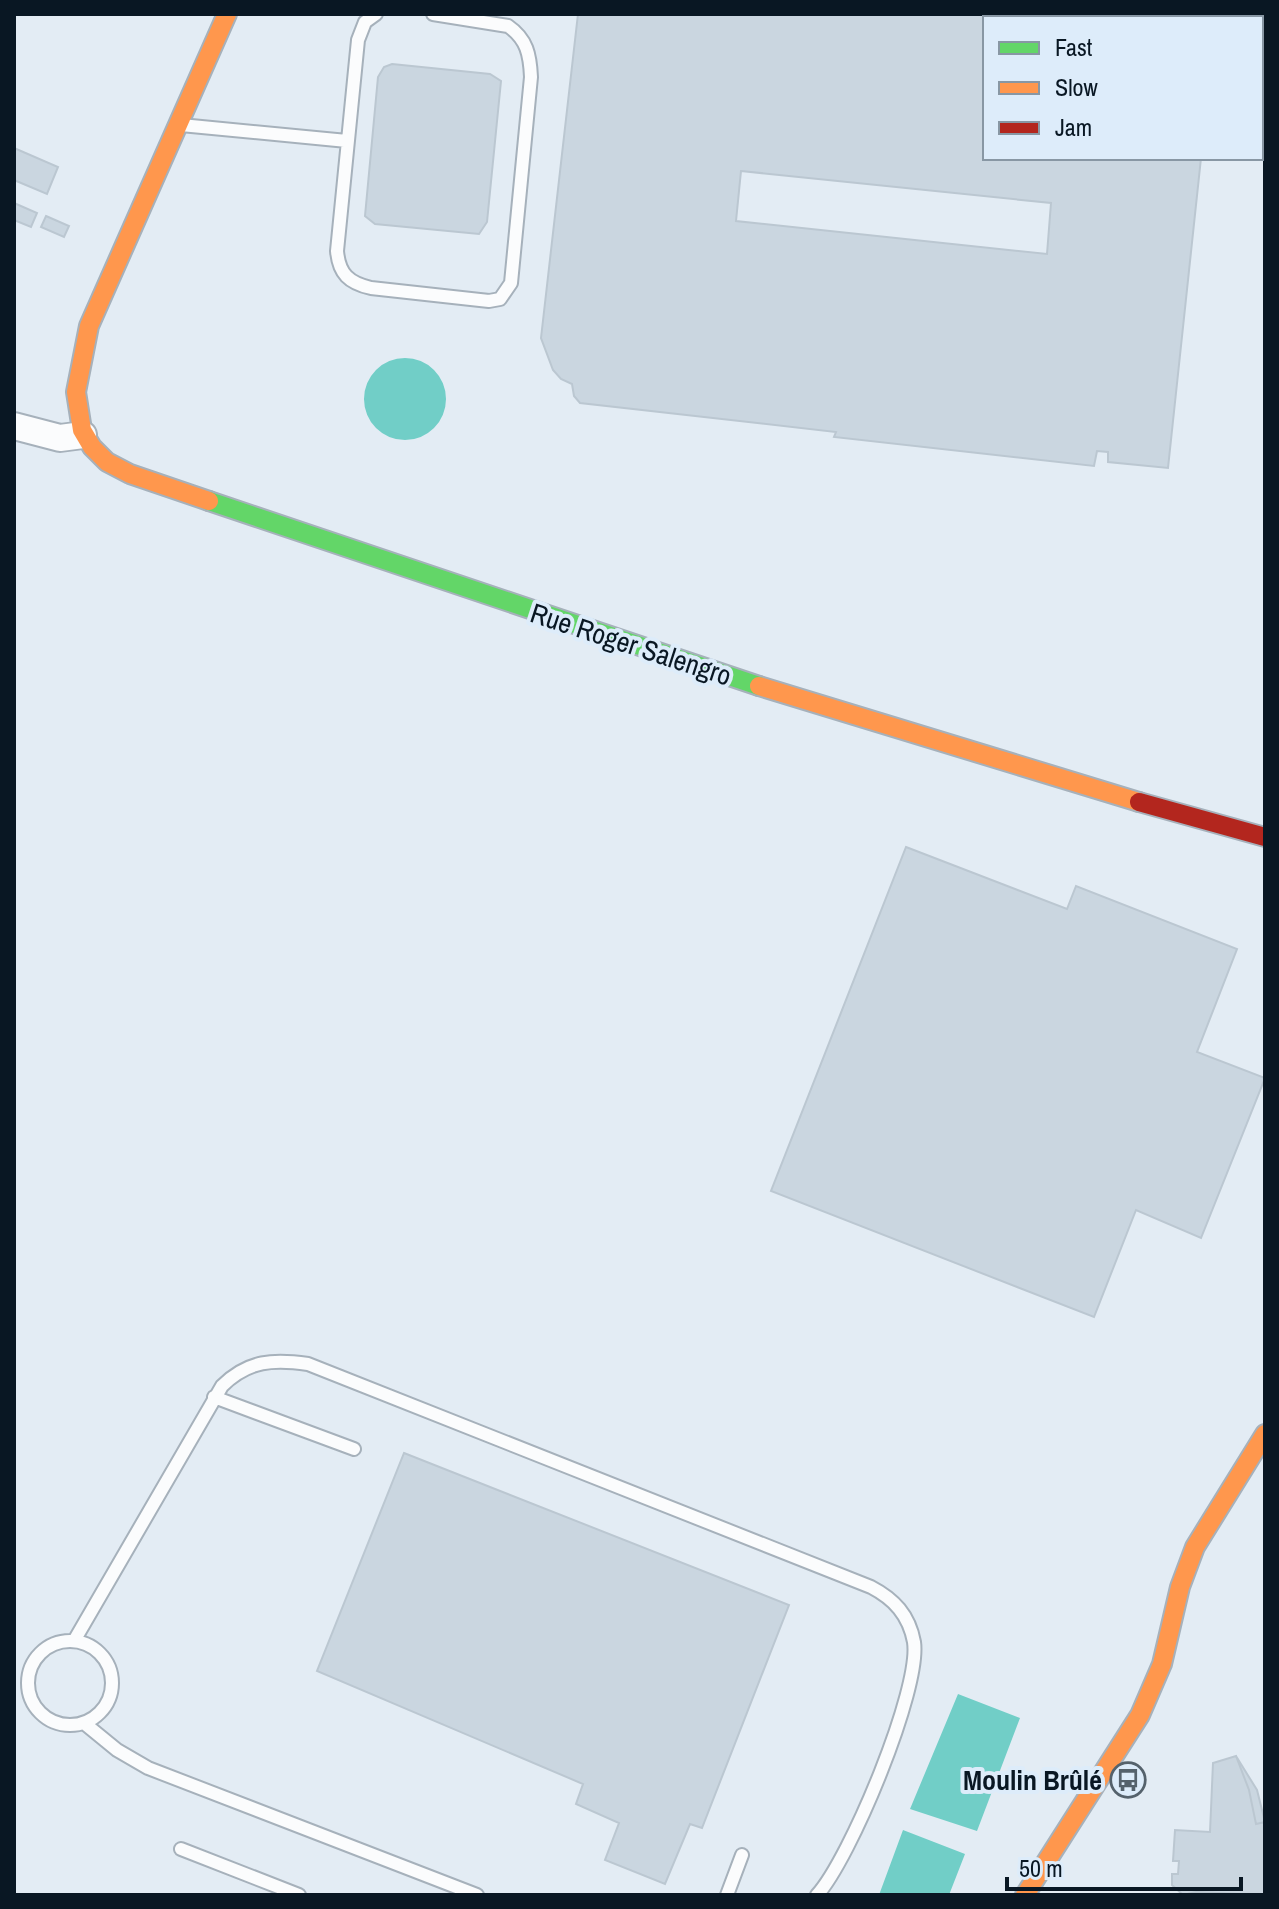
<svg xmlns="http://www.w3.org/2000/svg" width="1279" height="1909" font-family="'Archivo Narrow',sans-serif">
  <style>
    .water { fill: #71cec7 }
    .building { fill: #cad6e0; stroke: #bbc7d1; stroke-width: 2; fill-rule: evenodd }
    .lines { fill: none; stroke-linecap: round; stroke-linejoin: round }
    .lane-casing { stroke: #a6b1bb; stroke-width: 16 }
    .street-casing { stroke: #a6b1bb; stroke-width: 30 }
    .fast-casing { stroke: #a6b1bb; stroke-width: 22 }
    .slow-casing { stroke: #a6b1bb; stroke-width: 22 }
    .jam-casing { stroke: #a6b1bb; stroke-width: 22 }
    .lane { stroke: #fbfcfd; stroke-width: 12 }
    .street { stroke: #fbfcfd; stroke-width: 26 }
    .fast { stroke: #63d668; stroke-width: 18 }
    .slow { stroke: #ff974d; stroke-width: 18 }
    .jam { stroke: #b3261e; stroke-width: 18 }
    .labels { text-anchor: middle; stroke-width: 8; stroke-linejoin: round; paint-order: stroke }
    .street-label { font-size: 28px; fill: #091723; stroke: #ddecfa }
    .poi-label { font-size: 28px; font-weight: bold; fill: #091723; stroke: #ddecfa; text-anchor: end }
  </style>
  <rect width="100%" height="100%" fill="#e3ecf4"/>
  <path class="water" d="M364 399a41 41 0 1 1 82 0a41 41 0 1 1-82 0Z
    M958,1694L1020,1718L977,1831L910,1809Z
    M903,1830L965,1854L949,1895H879Z"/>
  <path class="building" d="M578,14H1220L1219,18H985V158H1201L1168,468L1108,462V452L1097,451L1094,466L834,437L836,432L580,403L574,396L572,384L561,379L553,370L541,338ZM741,171L1051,203L1047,254L736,221Z
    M392,64L490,74L501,81L487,222L479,234L375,224L365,216L378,77L384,67Z
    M14,148L58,167L47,194L14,180Z
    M14,203L37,213L31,227L14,220Z
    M46,216L69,226L64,237L41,227Z
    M906,847L1067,909L1076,886L1237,949L1197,1052L1265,1078L1201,1238L1136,1210L1094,1317L771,1191Z
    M404,1453L789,1605L702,1828L690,1824L665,1884L605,1860L619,1823L576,1804L583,1784L317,1671Z
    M1236,1756L1249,1790L1256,1824L1265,1822V1895L1196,1892L1183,1895L1172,1885V1874H1178L1179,1861H1173L1175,1830L1210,1832L1213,1763Z
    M1236,1756L1257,1790L1265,1822L1256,1824L1249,1790Z"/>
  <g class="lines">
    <defs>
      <path id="lane" d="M376,14L365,22L358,40L337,251C339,274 349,283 371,288L489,301L500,299L511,283L531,77C530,55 527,39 508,26L433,14
        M181,125L347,141
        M214,1397L354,1449
        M74,1641L222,1386C248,1360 274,1359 308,1364L871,1587C894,1599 909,1615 914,1642C921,1689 850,1859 817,1895
        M28 1683a42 42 0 1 1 84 0a42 42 0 1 1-84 0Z
        M84,1723L117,1750L148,1768L477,1895
        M181,1849L299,1895
        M727,1895L742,1855"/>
      <path id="street" d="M14,426L60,438L83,435"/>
      <path id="fast" d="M209,501L759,686"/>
      <path id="slow" d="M209,501L130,474L107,462L92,447L82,430L76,392L89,326L227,14
        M759,686L1139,802
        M1025,1895L1140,1715L1162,1664L1180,1587L1195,1547L1265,1434"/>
      <path id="jam" d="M1139,802L1265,837"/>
    </defs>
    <use href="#lane" class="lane-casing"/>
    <use href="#street" class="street-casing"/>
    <use href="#fast" class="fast-casing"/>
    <use href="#slow" class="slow-casing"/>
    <use href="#jam" class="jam-casing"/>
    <use href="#lane" class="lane"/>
    <use href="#street" class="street"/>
    <use href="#fast" class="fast"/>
    <use href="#slow" class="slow"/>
    <use href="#jam" class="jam"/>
  </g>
  <defs>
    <symbol id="bus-ring" viewBox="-11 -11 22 22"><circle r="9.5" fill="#ddecfa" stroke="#55626c" stroke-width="1.5"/><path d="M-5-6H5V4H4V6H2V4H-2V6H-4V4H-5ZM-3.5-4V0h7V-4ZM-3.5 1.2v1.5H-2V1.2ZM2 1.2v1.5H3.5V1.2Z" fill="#55626c"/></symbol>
  </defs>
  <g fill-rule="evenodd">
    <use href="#bus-ring" x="1108" y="1760" width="40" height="40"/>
  </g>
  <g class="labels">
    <g class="street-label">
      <text transform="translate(631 644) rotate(18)" y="10">Rue Roger Salengro</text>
    </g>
    <g class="poi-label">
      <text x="1102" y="1790">Moulin Brûlé</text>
    </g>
  </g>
  <rect width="1279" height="1909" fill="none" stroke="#091723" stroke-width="32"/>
  <rect x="983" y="16" width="280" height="144" fill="#ddecfa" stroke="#8897a4" stroke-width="2"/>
  <rect x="999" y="42" width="40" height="12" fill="#63d668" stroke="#8897a4" stroke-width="2"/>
  <text x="1055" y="56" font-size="24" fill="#091723">Fast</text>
  <rect x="999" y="82" width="40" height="12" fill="#ff974d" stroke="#8897a4" stroke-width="2"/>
  <text x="1055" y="96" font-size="24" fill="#091723">Slow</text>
  <rect x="999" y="122" width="40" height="12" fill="#b3261e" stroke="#8897a4" stroke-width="2"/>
  <text x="1055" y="136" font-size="24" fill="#091723">Jam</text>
  <path d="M1007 1877v12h234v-12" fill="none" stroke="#091723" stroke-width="4"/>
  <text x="1019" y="1877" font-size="24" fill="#091723" stroke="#ddecfa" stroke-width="6" paint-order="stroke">50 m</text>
</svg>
